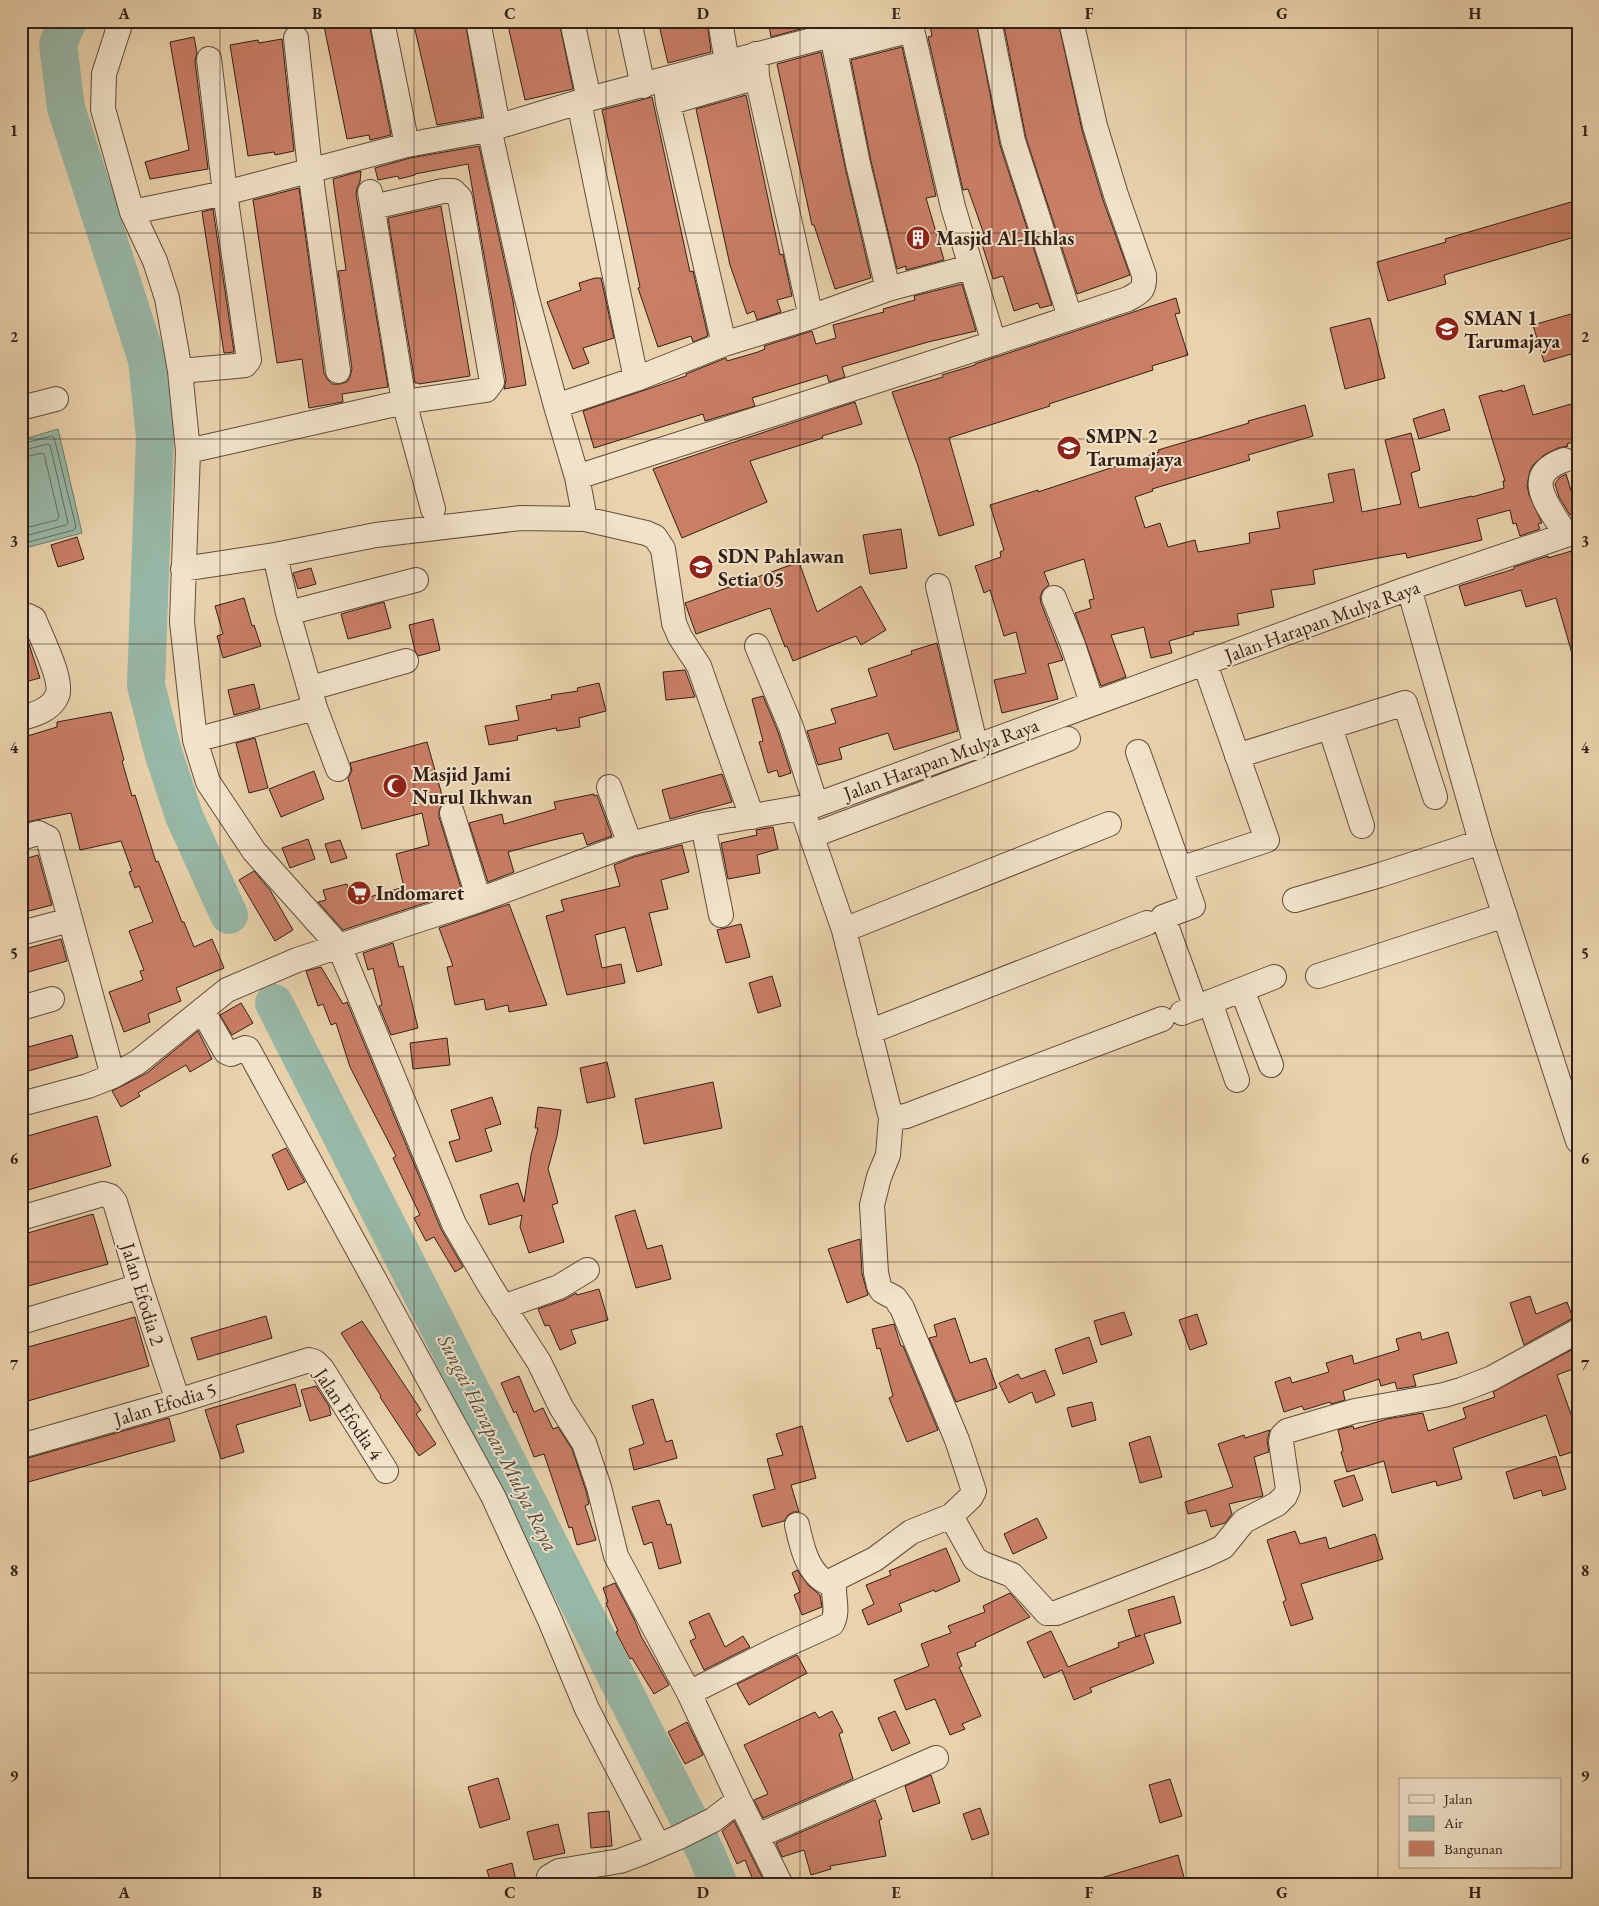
<svg xmlns="http://www.w3.org/2000/svg" width="1599" height="1906" font-family="'EB Garamond',serif">
  <style>
    .water { fill: #98b8a7; stroke: #707b6d }
    .lines { fill: none; stroke-linecap: round; stroke-linejoin: round }
    .shore { stroke: #666c5e; stroke-width: 1 }
    .river { stroke: #98b8a7; stroke-width: 38 }
    .building { fill: #c97e66; stroke: #331f16 }
    .minor-casing { stroke: #604c3c; stroke-width: 26 }
    .minor { stroke: #f1e2c9; stroke-width: 24 }
    .grid { fill: none; stroke: #331f16; stroke-width: 1; stroke-opacity: 0.55 }
    .labels { text-anchor: middle; stroke-width: 4; stroke-linejoin: round; paint-order: stroke }
    .poi-label { font-size: 20px; font-weight: bold; fill: #331f16; stroke: #f1e2c9; text-anchor: start }
    .street-label { font-size: 20px; fill: #331f16; stroke: #f1e2c9 }
    .water-label { font-size: 21px; font-style: italic; fill: #514d42; stroke: #f1e2c9 }
    .neatline { fill: none; stroke: #331f16; stroke-width: 2 }
    .grid-label { font-size: 16px; text-anchor: middle; font-weight: bold; fill: #331f16 }
  </style>
  <rect width="100%" height="100%" fill="#e9d2ac"/>
  <filter id="stains"><feTurbulence type="fractalNoise" baseFrequency=".004" numOctaves="4"/><feColorMatrix values="0 0 0 0 .2 0 0 0 0 .09 0 0 0 0 .02 0 0 0 .5 -.17"/></filter>
  <radialGradient id="worn" r=".72"><stop offset=".6" stop-color="#630" stop-opacity="0"/><stop offset="1" stop-color="#630" stop-opacity=".3"/></radialGradient>
  <path class="water" d="M58,429L82,533L21,549V440Z"/>
  <g class="lines">
    <path class="shore" d="M21,444L52,436L54,437L76,527L74,530L21,544
      M21,451L47,444L50,445L68,523L66,525L21,537
      M21,458L42,453L44,454L59,517L57,520L21,529"/>
    <path class="river" d="M68,21L58,44L66,108L147,360L155,437L146,685L163,752L184,816L229,915
      M274,1003L706,1853L719,1885"/>
  </g>
  <path class="building" d="M323,21H345L347,28L369,23L391,135L370,140L369,135L347,139Z
    M413,21H465L482,117L437,125Z
    M507,21H559L573,89L525,100Z
    M658,21H707L711,52L668,63Z
    M768,21H803L804,28L771,37Z
    M929,21H976L1000,145L1052,305L1040,308L1038,303L1014,311L1003,276L993,279L981,241L986,240L973,203L968,189L963,190L928,37L932,36Z
    M1003,21H1058L1082,130L1103,200L1130,275L1077,294L1026,138Z
    M194,37L197,53L195,61L208,169L150,179L145,162L189,150L170,42Z
    M282,39L294,151L275,155L274,152L248,156L230,45L258,40L259,43Z
    M902,47L936,196L926,198L944,260L906,270V266L897,269L871,161L851,60Z
    M821,52L845,167L871,278L835,289L814,225H812L777,64Z
    M746,95L780,255L783,254L792,296L777,300L781,312L757,320L754,311L747,314L730,265L696,109Z
    M652,97L690,272L693,271L708,336L693,342L691,336L658,347L638,288L640,287L602,110Z
    M479,146L513,301L526,385L504,389L506,380L468,164L415,174V175L399,179L398,176L378,180L375,168L410,158Z
    M361,171L360,182L357,188L356,194L388,387L342,394L343,402L309,408L302,359L277,363L253,200L299,188L324,373L327,379L332,384H340L347,382L350,377L352,369L338,271L346,270L333,179Z
    M1578,200V236L1444,275L1446,284L1388,301L1377,262L1446,242L1445,239Z
    M441,206L470,376L419,384L418,383H415L388,218Z
    M213,209L234,352L224,353L202,212Z
    M595,278H601L614,338L583,348L589,363L573,369L547,302L581,290L579,283Z
    M962,284L976,331L928,342L842,367L845,377L829,382L827,375L752,398L755,406L705,421L703,414L594,448L583,411L686,376V374L726,358L727,361L758,352L765,349L764,346L812,331L816,344L836,338L833,325L884,312L883,309L915,300L914,296Z
    M1176,298L1180,313L1175,314L1188,355L1152,366L1153,370L1049,404L1050,406L949,438L974,525L939,536L918,466L892,392L943,377L942,375L975,365V364Z
    M1578,312V352L1544,362L1533,325Z
    M1370,318L1385,378L1345,389L1330,328Z
    M1524,385L1533,415L1578,402V440L1567,444L1568,446L1558,448L1544,455L1533,465L1530,471L1527,485L1529,495L1542,523L1538,524L1540,529L1520,536L1516,523L1513,524L1510,510L1477,519L1482,540L1407,558L1406,553L1313,570L1315,584L1271,590L1274,607L1237,614L1239,625L1193,632L1194,634L1169,641L1172,653L1151,658L1144,627L1111,635L1126,677L1101,686L1075,613L1091,608L1089,600L1094,599L1084,559L1044,572L1049,585L1043,590L1040,597L1041,603L1063,660L1048,664L1058,699L1002,713L994,680L1026,673L1016,632L1004,636L990,590L984,593L975,566L1001,557L1000,552L1004,550L990,505L1038,490V492L1159,452L1158,450L1249,423L1248,421L1305,405L1313,436L1248,455L1250,460L1152,489L1153,491L1135,497L1145,528L1160,523L1168,547L1195,540L1198,552L1250,543L1249,533L1280,528L1277,512L1334,502L1328,474L1354,469L1362,512L1401,504L1385,440L1411,433L1420,470L1411,473L1419,508L1472,496V497L1504,488L1503,481H1505L1479,396L1502,390V392Z
    M855,402L862,424L822,436L823,438L750,461L767,502L682,538L653,469Z
    M1444,409L1450,430L1419,439L1413,419Z
    M1566,474L1578,513L1570,515L1559,497L1555,484L1559,478Z
    M901,529L907,568L870,574L863,535Z
    M77,537L84,559L58,567L51,545Z
    M1578,549V656L1573,657L1556,598L1526,607L1521,590L1465,606L1459,586L1514,569V567L1548,556V558Z
    M799,562L817,612L861,586L886,630L861,645L856,636L793,661L787,646L785,647L770,608L696,634L685,603Z
    M311,568L316,584L298,589L293,573Z
    M244,598L252,626L254,625L261,646L223,658L217,636L223,634L215,606Z
    M384,602L391,628L348,639L341,614Z
    M433,619L440,650L418,656L415,651L409,625Z
    M21,631H24L28,641L40,678L21,683Z
    M937,643L958,731L894,750L888,733L839,748L842,759L818,765L807,731L836,723L831,709L877,696L868,669L912,654L911,651Z
    M685,670L695,697L666,700L663,672Z
    M599,683L606,711L579,718L580,727L557,731L556,728L517,736L518,740L489,745L485,726L519,720L516,706L552,699L551,695L578,691L577,688Z
    M254,684L260,708L234,715L228,690Z
    M763,696L778,732L791,773L779,777L777,770L768,773L759,742L763,741L752,699Z
    M111,712L124,760L122,761L132,796L135,795L156,862L158,861L182,922H184L194,947L212,939L224,968L176,988L181,1001L148,1014L150,1022L124,1032L109,992L143,980L140,971L144,970L129,931L153,922L139,886L135,888L129,872L132,871L121,841L80,850L71,813L21,823V738L57,727V722Z
    M255,738L268,788L249,793L236,743Z
    M427,742L444,802L439,810V817L462,891L343,930L318,902L326,900L323,890L347,884L352,902L404,887L396,854L429,845L422,813L362,829L348,778L352,771L350,763Z
    M314,771L324,799L281,817L269,789Z
    M722,774L732,802L670,819L662,790Z
    M594,794V796L597,795L612,836L587,845L583,833L553,840L508,852L514,872L488,882L469,823L502,814L504,824L556,809L554,802Z
    M773,827L778,849L757,855L760,873L728,879L721,843L757,835L756,830Z
    M308,839L315,859L290,868L282,848Z
    M340,840L347,858L331,863L325,844Z
    M682,845L689,872L661,880L668,909L649,913L662,965L637,972L625,927L595,935L602,968L621,964L625,983L567,995L546,916L564,911L561,900L620,886L614,865L634,857Z
    M38,855L52,905L21,913V860Z
    M254,871L270,890L293,930L275,941L239,880Z
    M509,904L547,1005L509,1012L508,1005L486,1010L484,999L455,1005L447,967L453,966L439,928Z
    M741,924L750,957L726,963L717,930Z
    M61,939L67,961L21,974V950Z
    M393,943L399,967L403,966L418,1028L391,1035L379,1006L382,1005L373,968L368,970L363,953Z
    M321,967L343,1004L347,1002L441,1229L463,1267L455,1272L434,1237L426,1241L414,1218L420,1215L393,1158L396,1156L350,1067L336,1023L331,1025L323,1004L318,1006L306,971Z
    M772,976L781,1006L758,1013L749,983Z
    M241,1003L253,1023L232,1035L220,1015Z
    M198,1031L212,1059L190,1072L186,1065L138,1093L140,1096L121,1107L112,1091L147,1073Z
    M72,1035L78,1057L21,1073V1049Z
    M447,1038L450,1065L413,1069L410,1043Z
    M607,1062L615,1097L587,1103L580,1068Z
    M713,1082L722,1128L644,1144L635,1099Z
    M492,1097L501,1124L485,1129L492,1151L456,1162L449,1142L460,1139L451,1110Z
    M538,1107L561,1110L557,1136L548,1169L558,1203L552,1205L564,1242L529,1253L520,1227L522,1215L489,1225L480,1195L518,1183L524,1202L531,1155L538,1128H535Z
    M97,1116L111,1166L21,1192V1138Z
    M286,1148L305,1182L288,1190L272,1155Z
    M635,1210L647,1249L662,1245L671,1279L636,1288L615,1216Z
    M93,1214L108,1264L21,1288V1235Z
    M860,1239L862,1274L868,1295L847,1303L828,1249Z
    M599,1289L608,1320L571,1330L576,1343L560,1350L549,1325L545,1326L538,1309L564,1300L576,1293L577,1295Z
    M1530,1296L1536,1314L1567,1302L1573,1318L1524,1345L1510,1303Z
    M1124,1312L1132,1335L1101,1345L1094,1321Z
    M1197,1314L1207,1344L1190,1350L1179,1320Z
    M266,1316L272,1338L198,1360L191,1338Z
    M135,1317L149,1366L21,1403V1349Z
    M955,1318L970,1363L986,1358L997,1388L956,1402L929,1338L937,1336L934,1325Z
    M362,1321L421,1410L416,1414L436,1444L419,1456L380,1397L381,1396L341,1333Z
    M894,1324L901,1346H903L938,1430L907,1442L889,1398L893,1396L880,1348L877,1349L872,1329Z
    M1420,1332L1422,1340L1448,1332L1457,1363L1413,1375L1416,1386L1397,1389L1395,1382L1381,1386L1379,1379L1343,1391L1345,1400L1331,1404L1330,1402L1304,1410L1302,1406L1284,1412L1275,1382L1290,1377L1292,1383L1329,1372L1326,1363L1352,1355L1354,1364L1399,1350L1396,1339Z
    M1089,1337L1097,1362L1063,1374L1055,1349Z
    M1575,1348L1578,1356V1367L1557,1375L1578,1434V1450L1560,1456L1546,1415L1453,1448L1462,1479L1437,1486L1436,1481L1392,1493L1384,1461L1347,1472L1341,1452L1343,1451L1338,1430L1353,1426L1354,1429L1387,1419L1423,1413L1428,1431L1466,1418L1463,1408L1495,1397L1493,1392Z
    M1045,1370L1055,1395L1036,1403L1032,1392L1009,1403L999,1383L1018,1374L1021,1379Z
    M519,1376L534,1412L543,1408L553,1429L558,1427L572,1449L586,1491L589,1504L585,1506L596,1540L577,1545L572,1527L569,1528L544,1454L534,1457L516,1411L514,1413L501,1383Z
    M295,1384L301,1406L236,1425L244,1452L221,1459L205,1410Z
    M316,1386L329,1406L331,1415L310,1421L301,1390Z
    M653,1399L666,1442L672,1440L677,1458L634,1470L629,1449L644,1444L632,1406Z
    M1092,1402L1096,1420L1072,1427L1067,1408Z
    M169,1418L175,1441L21,1484V1460Z
    M802,1426L816,1478L791,1485L799,1512H793L788,1515L784,1521L762,1527L753,1495L775,1489L767,1459L783,1455L776,1434Z
    M1270,1430L1267,1440L1269,1452L1254,1457L1263,1496L1229,1504L1232,1514L1225,1523L1211,1527L1206,1510L1188,1514L1185,1502L1233,1487L1218,1444L1244,1435L1245,1438Z
    M1150,1436L1162,1477L1140,1483L1129,1443Z
    M1556,1456L1566,1489L1543,1496L1541,1490L1514,1499L1506,1472Z
    M1354,1475L1363,1500L1343,1507L1334,1481Z
    M659,1500L667,1525L671,1524L681,1563L659,1569L652,1542L644,1545L632,1507Z
    M1037,1518L1047,1538L1013,1554L1004,1534Z
    M1295,1531L1300,1544L1326,1537L1329,1549L1375,1534L1383,1559L1301,1584L1313,1619L1291,1626L1283,1602L1286,1600L1267,1540Z
    M946,1548L960,1581L935,1592L934,1590L899,1604L902,1611L868,1625L862,1610L874,1604L866,1585L891,1575L889,1571Z
    M797,1570L809,1586L820,1595L822,1607L802,1615L794,1595L800,1592L792,1573Z
    M615,1583L634,1619L641,1636L669,1685L654,1694L632,1658L630,1659L616,1632L618,1631L606,1603L608,1602L603,1588Z
    M1010,1593L1030,1617L975,1643L976,1646L957,1653L962,1666L959,1667L981,1716L962,1724L965,1729L950,1735L935,1699L906,1710L894,1680L929,1666L921,1644L951,1633L948,1626L985,1612L983,1606Z
    M1174,1596L1181,1623L1144,1634L1154,1663L1090,1688L1092,1692L1074,1700L1062,1670L1044,1678L1027,1642L1051,1631L1068,1667L1119,1647L1118,1643L1141,1635L1136,1637L1128,1610Z
    M709,1613L725,1647L743,1636L750,1647L704,1670L690,1641L696,1638L689,1622Z
    M797,1655L807,1673L749,1705L737,1684Z
    M832,1711L843,1732L839,1734L853,1779L763,1818L754,1800L768,1794L744,1745L815,1712L819,1718Z
    M895,1711L910,1743L892,1751L878,1718Z
    M687,1722L703,1755L685,1764L668,1732Z
    M931,1775L940,1803L913,1812L905,1786Z
    M498,1778L510,1819L480,1828L468,1787Z
    M1170,1779L1182,1816L1160,1823L1149,1785Z
    M875,1800L882,1819L879,1820L886,1856L830,1866L831,1869L811,1875L804,1850L782,1857L776,1843Z
    M980,1808L989,1834L972,1840L963,1814Z
    M609,1811L612,1846L591,1848L588,1813Z
    M734,1821L766,1885H755L745,1860L737,1864L722,1831Z
    M558,1824L565,1853L534,1860L527,1832Z
    M1178,1855L1186,1885H1095L1094,1880Z
    M512,1863L517,1885H491L487,1870Z"/>
  <g class="lines">
    <defs>
      <path id="minor" d="M121,21L104,74L103,109L132,212L155,261L167,298L180,371L188,451L182,622L195,740L208,782L254,851L339,946L454,1224L490,1286L539,1362L561,1407L584,1443L599,1487L616,1556L689,1693L739,1800L781,1885
        M382,21L407,145
        M478,21L498,126
        M572,21L589,99
        M629,21L643,86
        M720,21L727,62
        M989,21L1013,141L1070,317
        M832,35L858,164L888,289
        M296,38L310,170L338,371
        M835,50L912,30
        M756,54L757,77L811,317
        M665,79L668,103L724,344
        M579,102L636,379
        M668,103L757,77
        M487,130L491,137L526,295L556,406L577,477L585,519
        M370,192L404,402L433,509
        M132,212L225,193L407,145L487,130L589,99L816,39L875,21
        M994,343L1128,299C1140,292 1145,291 1144,275L1116,195L1095,126L1071,21
        M180,371L236,366L245,365L249,360L225,193L209,59
        M556,406L636,379L724,344L811,317L888,289L970,267
        M21,408L56,399
        M188,451L404,402L486,390L492,382L460,198L453,191H443L373,207
        M1564,460C1519,476 1550,507 1566,535
        M577,477L994,343L953,207L910,21
        M275,555L288,613L315,708L338,769
        M183,569L275,555L376,535L521,518L585,519L646,533L655,537L663,549L674,623L680,637L699,666L752,817
        M938,586L976,748
        M1409,588L1481,842L1578,1141
        M1054,598L1073,645L1092,703
        M288,613L416,580
        M21,617L28,616L34,619C40,635 64,681 57,696C51,710 34,715 21,718
        M757,646L791,727L816,805
        M311,688L406,661
        M1330,727L1362,826
        M195,740L315,708
        M1138,752L1193,906L1163,917L1196,1008
        M1237,756L1405,703L1435,797
        M609,787L630,844
        M802,809L844,930L891,1118L906,1116L1162,1019
        M452,813L479,900
        M703,825L721,915
        M811,836L1068,739
        M21,838L38,833L48,838L113,1076
        M1180,869L1267,840L1205,664
        M1295,900L1380,875L1481,842
        M844,930L1109,824
        M21,933L70,920
        M1318,976L1505,915
        M1242,990L1271,1065
        M1210,1002L1237,1080
        M21,1008L52,999
        M202,1010L226,1052L231,1054L245,1048L248,1049L493,1496L549,1618L587,1709L658,1845
        M1182,1013L1274,977
        M869,1032L1147,923
        M21,1104L88,1086L113,1076L138,1062L227,990L297,960L479,900L630,844L703,825L816,805L1409,588L1578,531
        M891,1118L888,1155L879,1177L872,1205L876,1273L879,1286L882,1291L895,1298L902,1308L957,1440L974,1491L971,1497L951,1516
        M21,1218L103,1194L110,1196L115,1202L140,1286L178,1401
        M503,1307L559,1287L587,1270
        M21,1322L140,1286
        M21,1446L178,1401L309,1360L315,1362L322,1369L386,1471
        M797,1525C801,1542 805,1564 819,1577C823,1581 829,1583 833,1586
        M689,1693L779,1648L832,1624C840,1609 831,1595 835,1579L875,1559L911,1532L951,1516L975,1559L983,1564L1012,1575L1047,1613H1056L1206,1555L1223,1547L1244,1521L1277,1504L1285,1496L1288,1489L1281,1442L1282,1436L1287,1431L1355,1411L1444,1395L1461,1390L1492,1378L1578,1331
        M757,1836L936,1758
        M547,1885L549,1877L559,1871L620,1861L644,1852L679,1837L713,1820L739,1800"/>
    </defs>
    <use href="#minor" class="minor-casing"/>
    <use href="#minor" class="minor"/>
  </g>
  <path class="grid" d="M220,21V1885M414,21V1885M606,21V1885M800,21V1885M992,21V1885M1186,21V1885M1378,21V1885M21,233H1578M21,439H1578M21,644H1578M21,850H1578M21,1056H1578M21,1262H1578M21,1467H1578M21,1673H1578"/>
  <defs>
    <symbol id="building-disc" viewBox="-11 -11 22 22"><circle r="9.5" fill="#8f2418" stroke="#f1e2c9"/><path d="M-4-6H4V6H1V3H-1V6H-4ZM-2.5-4.3h1.7v1.8h-1.7ZM.8-4.3h1.7v1.8H.8ZM-2.5-1h1.7V.8h-1.7ZM.8-1h1.7V.8H.8Z" fill="#fff"/></symbol>
    <symbol id="school-disc" viewBox="-11 -11 22 22"><circle r="9.5" fill="#8f2418" stroke="#f1e2c9"/><path d="M0-5L7-2L0 1L-7-2ZM-4 1L0 2.5L4 1V4Q0 6-4 4Z" fill="#fff"/></symbol>
    <symbol id="mosque-disc" viewBox="-11 -11 22 22"><circle r="9.5" fill="#8f2418" stroke="#f1e2c9"/><path d="M3.5-4.9A6 6 0 1 0 3.5 4.9A5 5 0 1 1 3.5-4.9Z" fill="#fff"/></symbol>
    <symbol id="supermarket-disc" viewBox="-11 -11 22 22"><circle r="9.5" fill="#8f2418" stroke="#f1e2c9"/><path d="M-6-5.5h2.5l.6 2H6L4.5 2H-2.5L-4.4-4H-6ZM-1.5 3.2a1.3 1.3 0 1 0 .1 0ZM3 3.2a1.3 1.3 0 1 0 .1 0Z" fill="#fff"/></symbol>
  </defs>
  <g fill-rule="evenodd">
    <use href="#building-disc" x="904" y="224" width="28" height="28"/>
    <use href="#school-disc" x="1433" y="315" width="28" height="28"/>
    <use href="#school-disc" x="1055" y="434" width="28" height="28"/>
    <use href="#school-disc" x="687" y="553" width="28" height="28"/>
    <use href="#mosque-disc" x="381" y="772" width="28" height="28"/>
    <use href="#supermarket-disc" x="345" y="879" width="28" height="28"/>
  </g>
  <g class="labels">
    <g class="poi-label">
      <text x="936" y="245">Masjid Al-Ikhlas</text>
      <text x="1464" y="325">SMAN 1<tspan x="1464" dy="23">Tarumajaya</tspan></text>
      <text x="1086" y="443">SMPN 2<tspan x="1086" dy="23">Tarumajaya</tspan></text>
      <text x="718" y="563">SDN Pahlawan<tspan x="718" dy="23">Setia 05</tspan></text>
      <text x="412" y="781">Masjid Jami<tspan x="412" dy="23">Nurul Ikhwan</tspan></text>
      <text x="376" y="900">Indomaret</text>
    </g>
    <g class="street-label">
      <text transform="translate(1322 621) rotate(-20)" y="7">Jalan Harapan Mulya Raya</text>
      <text transform="translate(941 759) rotate(-20)" y="7">Jalan Harapan Mulya Raya</text>
      <text transform="translate(143 1294) rotate(73)" y="7">Jalan Efodia 2</text>
      <text transform="translate(165 1404) rotate(-17)" y="7">Jalan Efodia 5</text>
      <text transform="translate(349 1414) rotate(56)" y="7">Jalan Efodia 4</text>
    </g>
    <g class="water-label">
      <text transform="translate(498 1443) rotate(63)" y="7">Sungai Harapan Mulya Raya</text>
    </g>
  </g>
  <rect width="1599" height="1906" fill="none" stroke="#e9d2ac" stroke-width="55"/>
  <rect x="1399" y="1778" width="162" height="90" fill="#f1e2c9" stroke="#a59481"/>
  <rect x="1409" y="1795" width="25" height="8" fill="#f1e2c9" stroke="#a59481"/>
  <text x="1444" y="1804" font-size="15" fill="#331f16">Jalan</text>
  <rect x="1409" y="1816" width="25" height="15" fill="#98b8a7" stroke="#a59481"/>
  <text x="1444" y="1828" font-size="15" fill="#331f16">Air</text>
  <rect x="1409" y="1841" width="25" height="15" fill="#c97e66" stroke="#a59481"/>
  <text x="1444" y="1854" font-size="15" fill="#331f16">Bangunan</text>
  <rect x="28" y="28" width="1544" height="1850" class="neatline"/>
  <g class="grid-label">
    <text x="124" y="19">A</text>
    <text x="317" y="19">B</text>
    <text x="510" y="19">C</text>
    <text x="703" y="19">D</text>
    <text x="896" y="19">E</text>
    <text x="1089" y="19">F</text>
    <text x="1282" y="19">G</text>
    <text x="1475" y="19">H</text>
    <text x="14" y="136">1</text>
    <text x="1585" y="136">1</text>
    <text x="14" y="342">2</text>
    <text x="1585" y="342">2</text>
    <text x="14" y="547">3</text>
    <text x="1585" y="547">3</text>
    <text x="14" y="753">4</text>
    <text x="1585" y="753">4</text>
    <text x="14" y="959">5</text>
    <text x="1585" y="959">5</text>
    <text x="14" y="1164">6</text>
    <text x="1585" y="1164">6</text>
    <text x="14" y="1370">7</text>
    <text x="1585" y="1370">7</text>
    <text x="14" y="1576">8</text>
    <text x="1585" y="1576">8</text>
    <text x="14" y="1781">9</text>
    <text x="1585" y="1781">9</text>
    <text x="124" y="1898">A</text>
    <text x="317" y="1898">B</text>
    <text x="510" y="1898">C</text>
    <text x="703" y="1898">D</text>
    <text x="896" y="1898">E</text>
    <text x="1089" y="1898">F</text>
    <text x="1282" y="1898">G</text>
    <text x="1475" y="1898">H</text>
  </g>
  <rect width="100%" height="100%" filter="url(#stains)"/>
  <rect width="100%" height="100%" fill="url(#worn)"/>
</svg>
